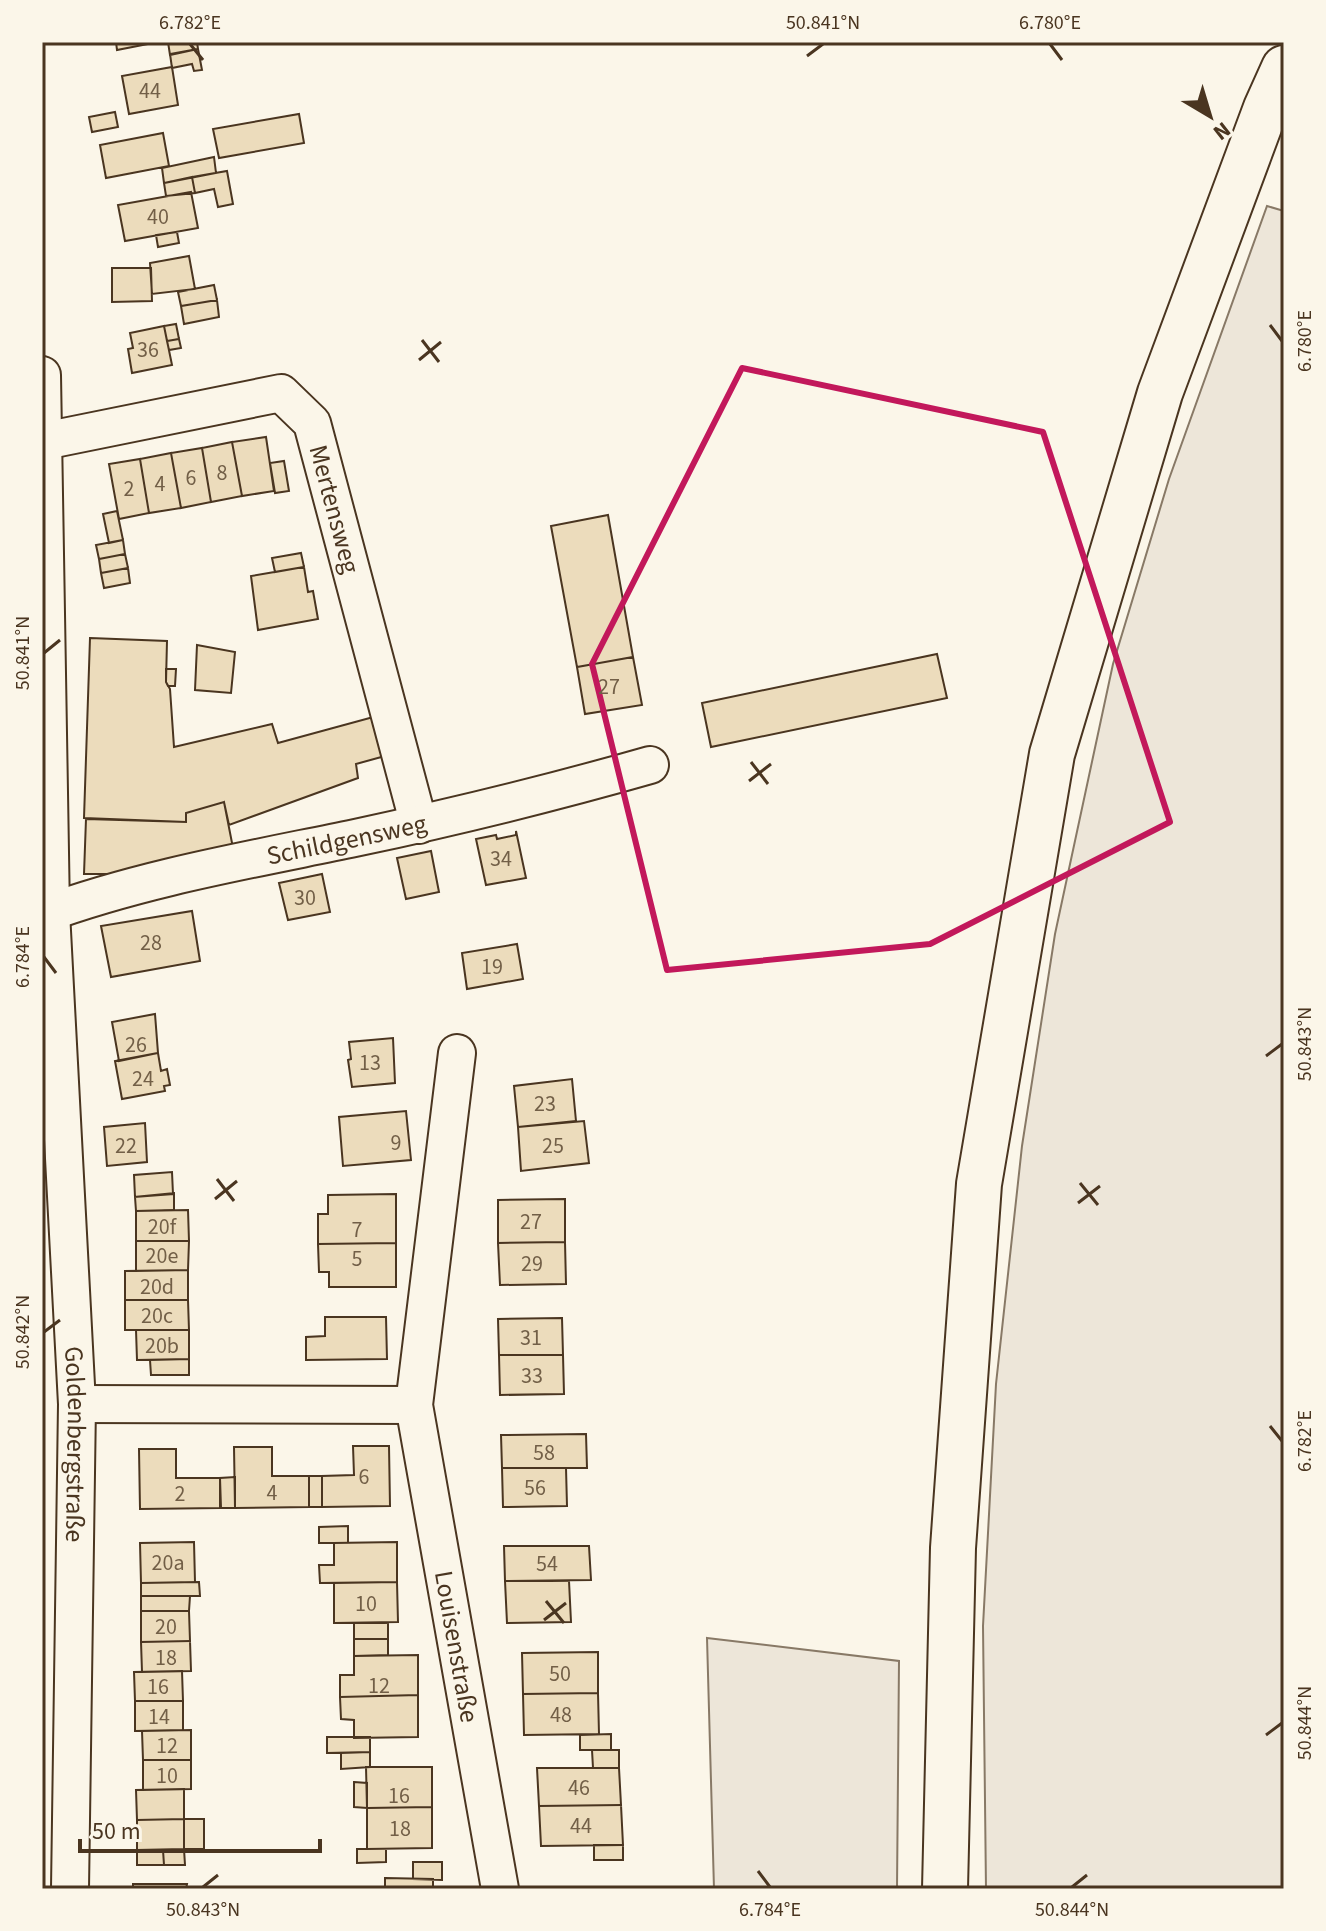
<svg xmlns="http://www.w3.org/2000/svg" width="1326" height="1931" font-family="'Source Sans 3',sans-serif">
  <style>
    .green { fill: #ede6d9; stroke: #887966; stroke-width: 2 }
    .building { fill: #ecdcbc; stroke: #4a3520; stroke-width: 2 }
    .lines { fill: none; stroke-linecap: round; stroke-linejoin: round }
    .minor-casing { stroke: #4a3520; stroke-width: 40 }
    .major-casing { stroke: #4a3520; stroke-width: 48 }
    .minor { stroke: #fbf6e9; stroke-width: 36 }
    .major { stroke: #fbf6e9; stroke-width: 44 }
    .marked { fill: none; stroke: #c2185b; stroke-width: 6; stroke-linejoin: round }
    .ticks { fill: none; stroke: #4a3520; stroke-width: 3 }
    .labels { text-anchor: middle; stroke-width: 6; stroke-linejoin: round; paint-order: stroke }
    .number-label { font-size: 22px; fill: #725f47 }
    .street-label { font-size: 26px; fill: #4a3520; stroke: #fbf6e9 }
    .neatline { fill: none; stroke: #4a3520; stroke-width: 3 }
    .ticks-label { font-size: 20px; text-anchor: middle; fill: #4a3520 }
  </style>
  <rect width="100%" height="100%" fill="#fbf6e9"/>
  <path class="green" d="M1267,206L1284,211V1889H986L983,1626L996,1384L1022,1146L1055,934L1113,664L1169,479Z
    M707,1638L899,1661L897,1889H714Z"/>
  <path class="building" d="M116,42H158L117,50Z
    M168,42H197L198,49L170,55Z
    M198,49L202,70L194,71L192,64L172,68L170,54Z
    M172,67L178,105L129,114L122,76Z
    M115,112L118,127L92,132L89,117Z
    M299,114L304,143L219,158L213,129Z
    M163,133L169,166L106,178L100,145Z
    M214,157L216,173L164,183L162,168Z
    M227,171L233,204L218,207L214,189L195,193L192,177Z
    M192,177L195,193L166,196L164,183Z
    M191,192L198,228L125,241L118,205Z
    M177,232L179,243L158,247L156,235Z
    M189,256L195,289L152,294L150,263Z
    M112,268H151L152,301L112,302Z
    M214,285L217,300L181,306L178,292Z
    M217,300L219,317L184,324L181,306Z
    M176,324L179,339L167,341L164,326Z
    M164,326L172,365L132,373L128,349L133,348L130,333Z
    M179,339L181,348L169,350L167,341Z
    M266,437L274,491L242,496L232,442Z
    M232,442L242,496L211,502L202,448Z
    M202,448L211,502L181,508L171,453Z
    M171,453L181,508L149,513L140,459Z
    M140,459L149,513L119,519L109,464Z
    M284,461L289,491L275,493L270,463Z
    M117,511L123,540L109,543L103,514Z
    M608,515L633,657L577,667L551,526Z
    M123,540L125,554L99,559L96,545Z
    M301,553L304,567L275,572L272,558Z
    M125,554L128,568L101,573L99,559Z
    M304,567L308,592L313,591L318,619L258,630L251,576Z
    M128,568L130,583L104,588L101,573Z
    M90,638L167,641L166,682L170,689L174,747L272,724L278,743L377,716L385,756L356,764L358,778L229,825L224,802L186,813V822L84,818Z
    M197,645L235,652L231,693L195,690Z
    M937,654L947,698L711,747L702,703Z
    M633,657L642,705L585,714L577,667Z
    M166,669H176L175,686H168L166,682Z
    M224,802L233,848L112,874H84L86,819L186,822V813Z
    M516,831L526,878L486,885L476,839L496,835L497,839L516,835Z
    M431,851L439,892L406,899L397,858Z
    M322,874L330,912L288,920L279,883Z
    M192,911L200,961L111,977L101,926Z
    M517,944L523,979L467,989L462,953Z
    M155,1014L158,1053L119,1061L112,1022Z
    M393,1038L395,1083L352,1087L348,1060L351,1059L349,1042Z
    M158,1053L161,1071L167,1069L170,1085L164,1086L165,1091L122,1099L115,1061Z
    M572,1079L576,1121L518,1127L514,1086Z
    M406,1111L411,1160L343,1166L339,1117Z
    M584,1121L589,1163L521,1171L518,1127Z
    M145,1123L147,1162L107,1166L104,1127Z
    M172,1172L173,1194L135,1197L134,1175Z
    M174,1193V1210L136,1211L135,1197Z
    M396,1194V1243L318,1244V1214H328V1195Z
    M565,1199V1242L498,1243V1200Z
    M188,1210L189,1241H136V1211Z
    M136,1241H189L188,1270L136,1271Z
    M565,1242L566,1284L500,1285L498,1243Z
    M396,1243V1287H329V1272H319L318,1244Z
    M188,1270V1300H125V1271Z
    M125,1300H188L189,1330H125Z
    M325,1317H386L387,1359L306,1360V1337L325,1336Z
    M562,1318L563,1355H499L498,1319Z
    M136,1330H189V1359L137,1360Z
    M499,1355H563L564,1394L500,1395Z
    M189,1359V1375H151L150,1360Z
    M586,1434L587,1468H502L501,1435Z
    M353,1446H389L390,1506L322,1507V1476L354,1475Z
    M234,1447H272V1476H309V1507L235,1508Z
    M139,1449H176V1478H220V1508L140,1509Z
    M502,1468H566L567,1506L503,1507Z
    M309,1476H322V1507H309Z
    M235,1477V1508H221L220,1478Z
    M348,1526V1543H319V1527Z
    M194,1542L195,1582L141,1583L140,1543Z
    M397,1542V1582L320,1583L319,1565H334V1543Z
    M504,1546H589L591,1580L505,1581Z
    M505,1581H569L571,1622L507,1623Z
    M199,1582L200,1596H141V1583Z
    M397,1582L398,1622L334,1623V1583Z
    M141,1596H190L189,1611H141Z
    M141,1611H189L190,1641L141,1642Z
    M354,1623H388V1639H354Z
    M354,1639H388V1655L354,1656Z
    M190,1641L191,1671L142,1672L141,1642Z
    M598,1652V1693L523,1694L522,1653Z
    M418,1655V1695L340,1697V1675H354V1656Z
    M182,1671L183,1701H135L134,1672Z
    M598,1693L599,1734L524,1735L523,1694Z
    M418,1695V1737L354,1738V1720L341,1719L340,1697Z
    M135,1701H183V1730L135,1731Z
    M191,1730V1760H143L142,1731Z
    M611,1734V1750H580V1735Z
    M327,1737H370V1752L327,1753Z
    M592,1750H619V1768H593Z
    M370,1752V1767L341,1769V1753Z
    M143,1760H191V1789L143,1790Z
    M366,1767H432V1807L367,1808Z
    M537,1768H619L621,1805L539,1806Z
    M354,1782L367,1783V1808L354,1807Z
    M184,1789V1819L137,1820L136,1790Z
    M621,1805L623,1845L541,1846L539,1806Z
    M432,1807V1848L367,1849V1808Z
    M184,1819V1849L137,1850V1820Z
    M184,1819H204V1849H184Z
    M594,1845H623V1860H594Z
    M184,1849L185,1865H164L163,1850Z
    M357,1849H386V1862L357,1863Z
    M137,1850H163L164,1865H137Z
    M413,1862H442V1880L413,1879Z
    M385,1878L433,1879V1889H385Z
    M133,1884H187L186,1889H133Z
    M582,1887H619V1889H582Z"/>
  <g class="lines">
    <defs>
      <g id="minor">
        <path id="s1" d="M42,375L51,912L77,1404L70,1889"/>
        <path id="s2" d="M44,441L281,393L312,423L419,825"/>
        <path id="s3" d="M42,915C143,878 249,860 355,838C454,817 552,793 650,765"/>
        <path id="s4" d="M457,1053L414,1405L500,1889"/>
        <path d="M77,1404L414,1405"/>
      </g>
      <path id="major" d="M945,1889L953,1548L979,1184L1052,754L1160,393L1266,108L1284,68"/>
    </defs>
    <use href="#minor" class="minor-casing"/>
    <use href="#major" class="major-casing"/>
    <use href="#minor" class="minor"/>
    <use href="#major" class="major"/>
  </g>
  <path class="marked" d="M742,368L1043,432L1170,822L930,944L667,970L592,664Z"/>
  <path class="ticks" d="M190,44L203,60M1050,44L1062,60M807,56L823,44M1270,325L1282,341M422,340L439,362M419,360L441,342M44,653L60,640M751,762L768,784M749,781L771,764M44,957L56,973M1266,1056L1282,1044M217,1179L234,1201M1080,1183L1098,1205M215,1199L237,1181M1078,1203L1100,1186M44,1332L60,1320M1270,1426L1282,1441M546,1601L564,1623M544,1620L566,1603M1266,1735L1282,1723M758,1871L770,1887M203,1887L218,1875M1072,1887L1087,1875"/>
  <g class="labels">
    <g class="number-label">
      <text x="150" y="98">44</text>
      <text x="158" y="224">40</text>
      <text x="148" y="357">36</text>
      <text x="222" y="480">8</text>
      <text x="191" y="485">6</text>
      <text x="160" y="491">4</text>
      <text x="129" y="496">2</text>
      <text x="609" y="694">27</text>
      <text x="501" y="866">34</text>
      <text x="305" y="905">30</text>
      <text x="151" y="950">28</text>
      <text x="492" y="974">19</text>
      <text x="136" y="1052">26</text>
      <text x="370" y="1070">13</text>
      <text x="143" y="1086">24</text>
      <text x="545" y="1111">23</text>
      <text x="396" y="1150">9</text>
      <text x="126" y="1153">22</text>
      <text x="553" y="1153">25</text>
      <text x="531" y="1229">27</text>
      <text x="162" y="1234">20f</text>
      <text x="357" y="1237">7</text>
      <text x="162" y="1263">20e</text>
      <text x="357" y="1266">5</text>
      <text x="532" y="1271">29</text>
      <text x="157" y="1294">20d</text>
      <text x="157" y="1323">20c</text>
      <text x="531" y="1345">31</text>
      <text x="162" y="1353">20b</text>
      <text x="532" y="1383">33</text>
      <text x="544" y="1460">58</text>
      <text x="364" y="1484">6</text>
      <text x="535" y="1495">56</text>
      <text x="272" y="1500">4</text>
      <text x="180" y="1501">2</text>
      <text x="168" y="1570">20a</text>
      <text x="547" y="1571">54</text>
      <text x="366" y="1611">10</text>
      <text x="166" y="1634">20</text>
      <text x="166" y="1665">18</text>
      <text x="560" y="1681">50</text>
      <text x="379" y="1693">12</text>
      <text x="158" y="1694">16</text>
      <text x="561" y="1722">48</text>
      <text x="159" y="1724">14</text>
      <text x="167" y="1753">12</text>
      <text x="167" y="1783">10</text>
      <text x="579" y="1795">46</text>
      <text x="399" y="1803">16</text>
      <text x="581" y="1833">44</text>
      <text x="400" y="1836">18</text>
    </g>
    <g class="street-label">
      <text dy="9" stroke="none"><textPath href="#s2" startOffset="374">Mertensweg</textPath></text>
      <text dy="9" stroke="none"><textPath href="#s3" startOffset="314">Schildgensweg</textPath></text>
      <text dy="9" stroke="none"><textPath href="#s1" startOffset="1070">Goldenbergstraße</textPath></text>
      <text dy="9" stroke="none"><textPath href="#s4" startOffset="600">Louisenstraße</textPath></text>
    </g>
  </g>
  <rect width="1326" height="1931" fill="none" stroke="#fbf6e9" stroke-width="88"/>
  <g transform="translate(1210 116) rotate(142)" stroke="#fbf6e9" stroke-width="6" paint-order="stroke">
  <path d="M0-6L14 30L0 20L-14 30Z" fill="#4a3520"/>
  <text y="-12" font-size="22" font-weight="bold" text-anchor="middle" fill="#4a3520">N</text>
  </g>
  <path d="M80 1839v12h240v-12" fill="none" stroke="#4a3520" stroke-width="4"/>
  <text x="92" y="1839" font-size="24" fill="#4a3520" stroke="#fbf6e9" stroke-width="6" paint-order="stroke">50 m</text>
  <rect x="44" y="44" width="1238" height="1843" class="neatline"/>
  <g class="ticks-label">
    <text x="190" y="29">6.782°E</text>
    <text x="823" y="29">50.841°N</text>
    <text x="1050" y="29">6.780°E</text>
    <text transform="translate(1304 341) rotate(-90)" y="7">6.780°E</text>
    <text transform="translate(22 653) rotate(-90)" y="7">50.841°N</text>
    <text transform="translate(22 957) rotate(-90)" y="7">6.784°E</text>
    <text transform="translate(1304 1044) rotate(-90)" y="7">50.843°N</text>
    <text transform="translate(22 1332) rotate(-90)" y="7">50.842°N</text>
    <text transform="translate(1304 1441) rotate(-90)" y="7">6.782°E</text>
    <text transform="translate(1304 1723) rotate(-90)" y="7">50.844°N</text>
    <text x="203" y="1916">50.843°N</text>
    <text x="770" y="1916">6.784°E</text>
    <text x="1072" y="1916">50.844°N</text>
  </g>
</svg>
